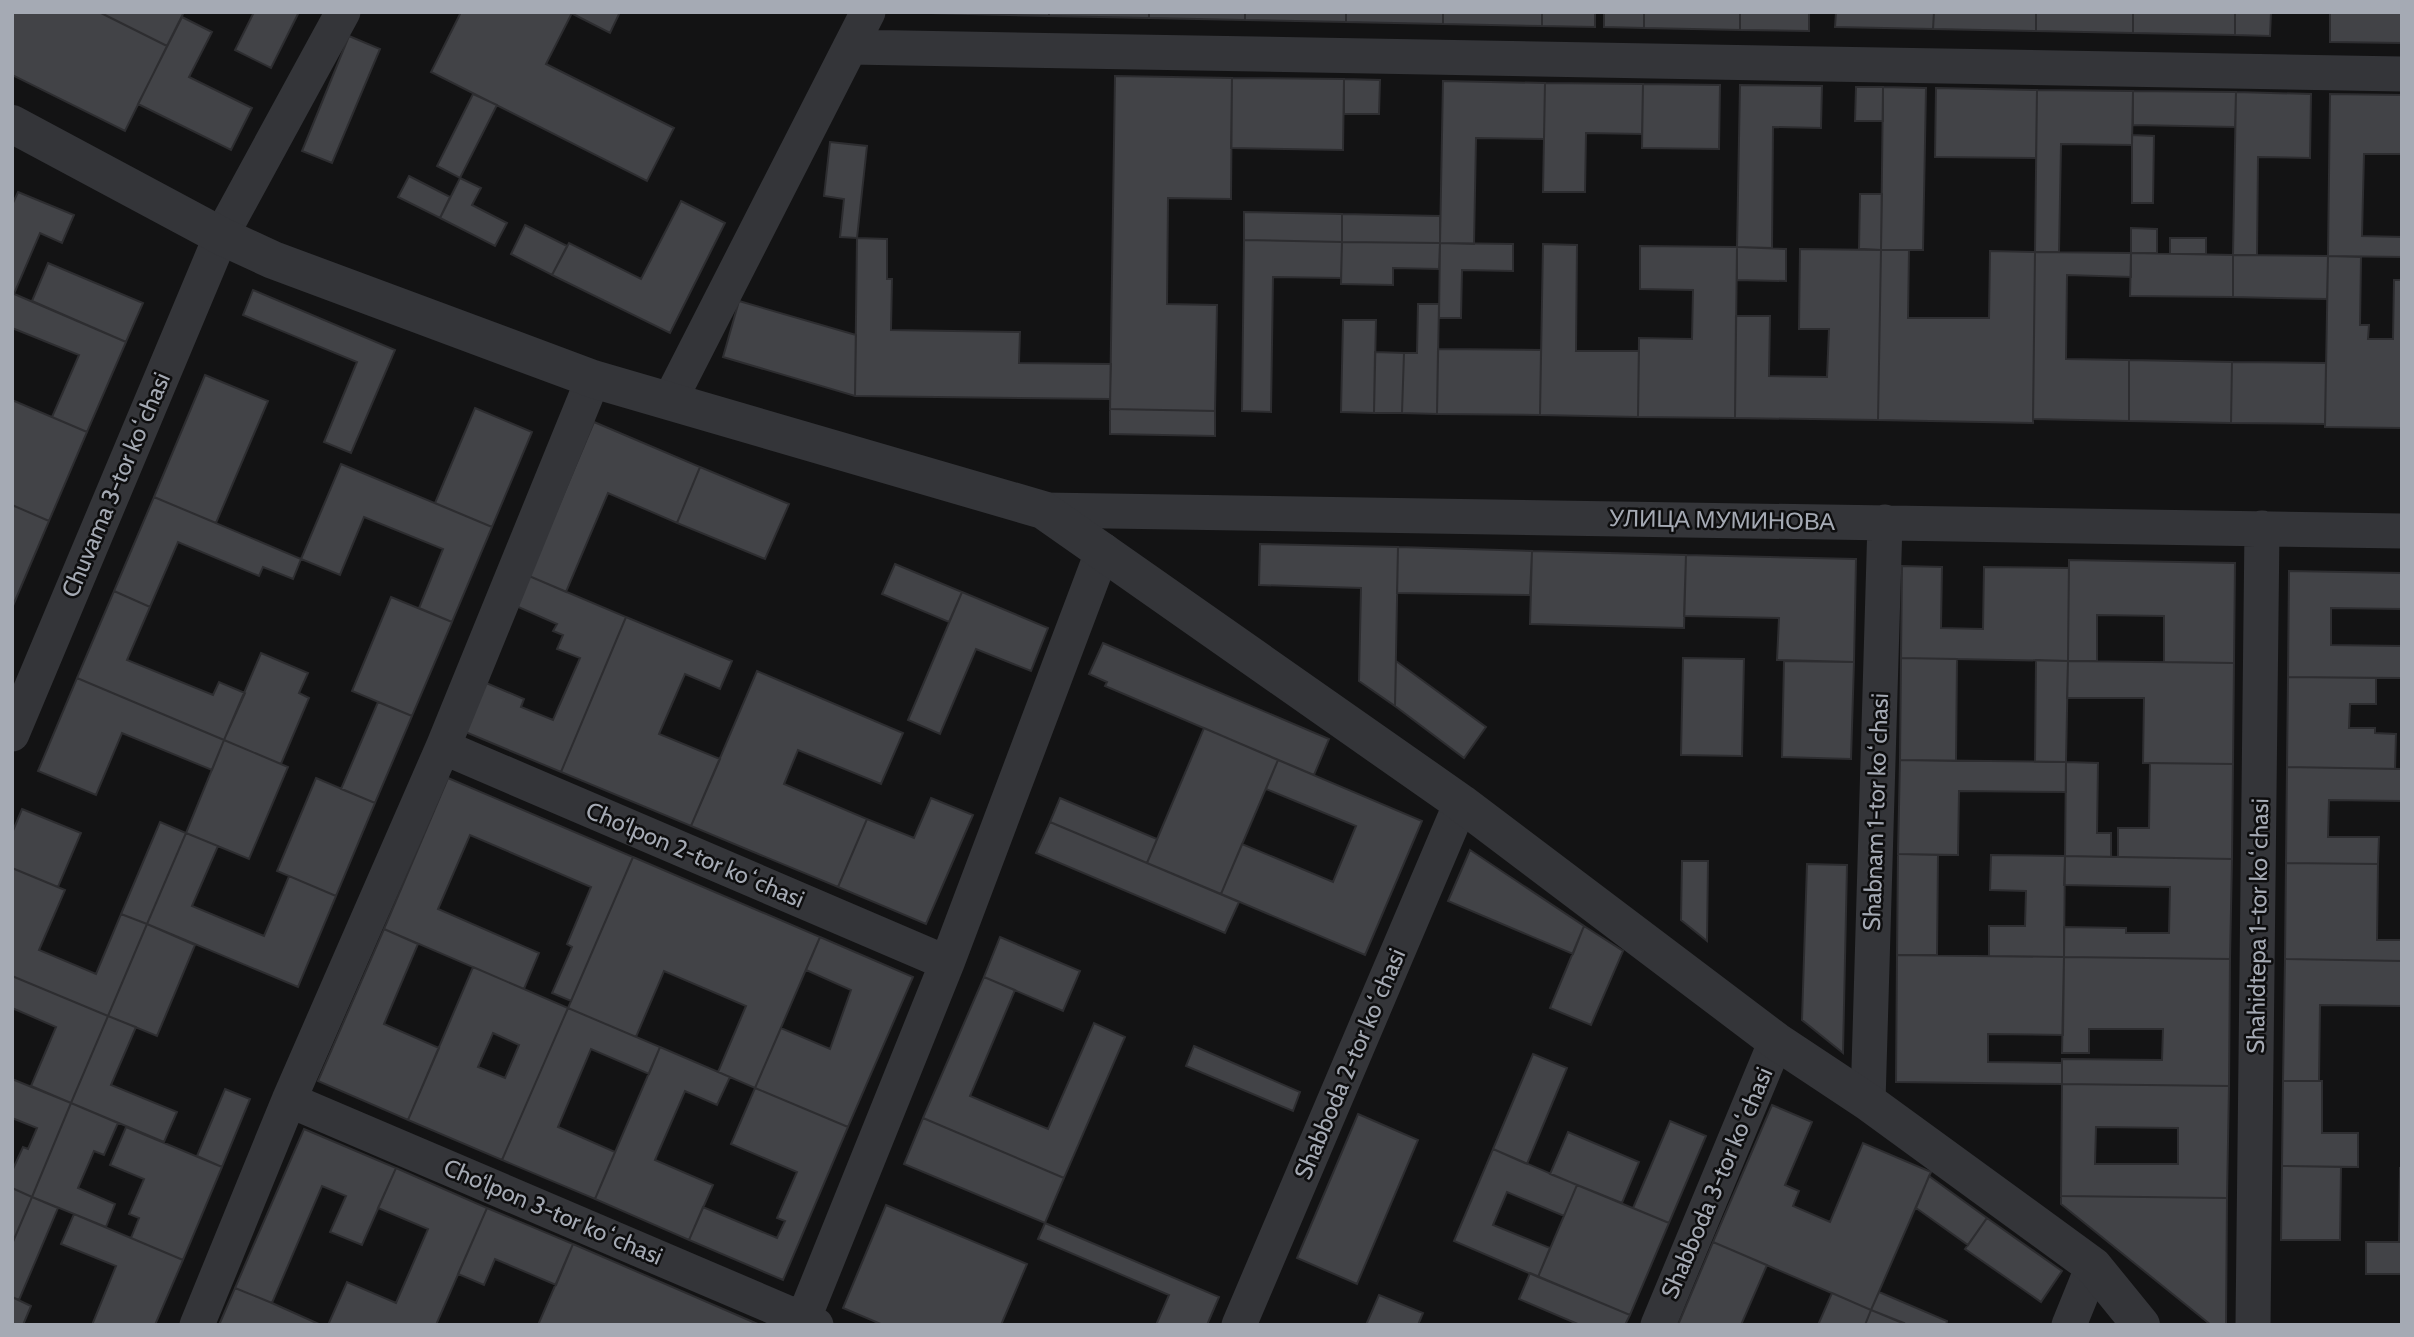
<svg xmlns="http://www.w3.org/2000/svg" width="2414" height="1337" font-family="Cabin,sans-serif">
  <style>
    .building { fill: #424347; stroke: #2d2d30; stroke-width: 2; fill-rule: evenodd }
    .lines { fill: none; stroke-linecap: round; stroke-linejoin: round }
    .minor { stroke: #343539; stroke-width: 35 }
    .tertiary { stroke: #343539; stroke-width: 38 }
    .labels { text-anchor: middle; stroke-width: 5; stroke-linejoin: round; paint-order: stroke }
    .street-label { font-size: 24px; fill: #a5aab4; stroke: #0e0e0f }
  </style>
  <rect width="100%" height="100%" fill="#131314"/>
  <path class="building" d="M12,12H99L167,46L125,131L12,75Z
    M99,12H184L167,46Z
    M254,12H299L271,68L235,50Z
    M461,12L572,13L546,64L674,128L647,181L431,72Z
    M569,12H620L610,33Z
    M890,12H1049V16Z
    M1049,12H1149V18L1049,16Z
    M1149,12H1245V20L1149,18Z
    M1245,12H1346V22L1245,20Z
    M1346,12H1443V24L1346,22Z
    M1443,12H1542V26L1443,24Z
    M1542,12H1595V27L1542,26Z
    M1604,12H1644V28L1604,27Z
    M1644,12H1740V30L1644,28Z
    M1740,12H1809V31L1740,30Z
    M1836,12H1934L1933,29L1835,27Z
    M1934,12H2036V31L1933,29Z
    M2036,12H2133V33L2036,31Z
    M2133,12H2235V35L2133,33Z
    M2235,12H2271L2270,36L2235,35Z
    M2330,12H2402V43L2330,42Z
    M182,17L212,32L189,77L252,108L231,150L138,104Z
    M349,36L380,49L332,163L302,151Z
    M1115,76L1232,78L1231,199L1168,198L1167,304L1217,305L1215,411L1110,409Z
    M1232,78L1344,79L1343,150L1231,148Z
    M1344,79L1380,80L1379,114H1344Z
    M1443,81L1545,83L1544,139L1476,138L1474,244L1440,243Z
    M1545,83L1643,84L1642,134L1586,133L1585,192H1543Z
    M1643,84L1720,85L1719,149L1642,148Z
    M1740,85L1822,86L1821,128L1773,127L1772,248L1737,247Z
    M1856,87H1883V121H1855Z
    M1883,87L1926,88L1923,250H1881Z
    M1936,88L2037,90L2036,158L1935,157Z
    M2037,90L2133,91L2132,145L2061,144L2059,252H2035Z
    M2133,91L2236,92L2235,127L2133,125Z
    M2236,92L2311,94L2310,158L2258,157L2257,255H2233Z
    M473,94L497,105L460,178L437,166Z
    M2330,94L2402,95V154H2364L2362,236L2402,237V257L2328,256Z
    M2132,135L2154,136L2153,203H2132Z
    M830,142L867,146L857,238L840,237L844,199L824,196Z
    M409,176L450,197L440,218L398,197Z
    M460,178L481,188L472,205L507,223L495,246L440,218Z
    M18,192L74,215L62,243L40,233L14,294L12,293V205Z
    M1860,194H1882L1881,250L1859,249Z
    M681,201L725,223L670,333L552,275L569,243L641,279Z
    M1244,212L1342,214V242L1244,240Z
    M1342,214L1440,216V243L1342,242Z
    M525,225L567,246L552,275L511,254Z
    M2131,228L2157,229V253H2131Z
    M857,238L887,239V279H892L891,330L1020,332L1019,363L1111,364L1110,399L855,396Z
    M2170,238H2206V254H2170Z
    M1244,240L1342,242L1341,278L1273,277L1271,412L1242,411Z
    M1342,242L1440,243L1439,269L1393,268V285L1341,284Z
    M1440,243L1513,244V271L1462,270L1461,318H1439Z
    M1543,244L1577,245L1576,351H1639L1638,417L1540,415Z
    M1640,246L1737,247L1735,418L1638,417L1639,338L1692,339L1693,290L1640,289Z
    M1737,247L1786,249V281L1737,280Z
    M1800,249L1881,250L1878,420L1735,418L1736,316H1770L1769,376L1827,377L1829,329H1799Z
    M1881,250H1909L1908,318H1989L1990,251L2035,252L2033,423L1878,420Z
    M2035,252L2131,253V277L2067,275L2066,359L2129,360V421L2033,419Z
    M2131,253L2233,255V297L2130,296Z
    M2233,255L2328,256L2327,299L2233,297Z
    M2328,256L2361,257L2360,325H2369L2368,339H2393L2394,280H2402V428L2325,427Z
    M48,263L143,303L126,342L32,301Z
    M253,290L395,350L351,453L324,442L357,362L243,315Z
    M12,293L126,342L87,432L52,417L79,355L12,328Z
    M739,301L856,335L855,396L723,357Z
    M1418,304H1439L1437,414L1402,413L1404,353H1417Z
    M1343,320H1376L1374,413L1341,412Z
    M1438,349L1541,350L1540,415L1437,414Z
    M1375,352L1404,353L1402,413H1374Z
    M2129,360L2232,362L2231,423L2129,421Z
    M2232,362L2326,363L2325,424L2231,423Z
    M205,375L268,401L216,523L154,497Z
    M12,400L87,432L49,521L12,505Z
    M475,408L532,432L492,527L435,503Z
    M1110,409L1215,411V436L1110,434Z
    M594,422L700,467L677,523L608,493L566,592L529,576Z
    M341,464L492,527L452,622L419,608L443,549L364,517L340,575L301,559Z
    M700,467L789,504L765,559L677,523Z
    M154,497L301,559L293,579L263,567L259,576L178,542L150,607L114,591Z
    M12,505L49,521L12,608Z
    M1260,544L1398,547L1395,706L1359,681L1361,588L1259,585Z
    M1398,547L1532,551L1530,595L1397,593Z
    M1532,551L1686,555L1684,628L1530,624Z
    M1686,555L1856,559L1854,662L1777,660L1779,618L1684,616Z
    M2069,560L2235,563L2234,663L2164,662V616L2097,615V661H2068Z
    M895,564L962,592L949,622L882,594Z
    M1902,566L1942,567L1941,628L1983,629L1984,567L2069,568L2068,661L1901,658Z
    M2289,571L2402,573V609L2331,608V645L2402,646V678L2288,677Z
    M529,576L626,617L561,772L463,731L484,682L524,699L521,707L553,720L580,658L557,649L563,635L553,631L557,624L516,606Z
    M114,591L150,607L127,660L213,695L219,682L245,693L224,740L77,678Z
    M962,592L1048,628L1031,671L976,649L940,734L908,720Z
    M391,597L452,622L412,716L352,691Z
    M626,617L732,661L720,689L685,674L659,734L720,759L691,826L561,772Z
    M1103,643L1329,739L1314,775L1105,686L1107,682L1089,674Z
    M261,653L308,673L299,693L309,698L281,764L224,740Z
    M1683,658L1744,659L1742,756L1681,755Z
    M1901,658L1957,659L1956,761L1900,760Z
    M2036,660L2068,661L2066,762H2035Z
    M1396,661L1486,727L1464,758L1395,706Z
    M1784,661L1854,662L1851,759L1782,757Z
    M2068,661L2234,663L2233,764L2143,763L2144,698H2067Z
    M757,671L903,733L881,784L798,750L784,784L867,819L838,887L691,826Z
    M2288,677L2376,678V704H2350L2349,728H2375V733L2396,734L2395,769L2287,767Z
    M77,678L224,740L212,770L122,733L96,795L38,771Z
    M378,702L412,716L375,803L341,789Z
    M1204,728L1278,760L1221,894L1147,863Z
    M224,740L288,767L249,859L186,833Z
    M1278,760L1422,821L1365,955L1221,894L1242,844L1333,882L1356,826L1266,789Z
    M1900,760L2066,762V792L1959,791L1958,855L1898,854Z
    M2066,762L2098,763L2097,833H2111V857L2065,856Z
    M2150,763L2233,764L2232,859L2118,857V828H2149Z
    M2287,767L2402,769V801L2329,800L2328,837H2379L2378,864L2286,863Z
    M316,778L375,803L336,896L277,871Z
    M448,778L633,857L571,1001L552,993L572,947L567,944L591,887L470,835L438,909L539,953L524,989L384,929Z
    M931,798L973,815L926,924L838,887L867,819L914,838Z
    M1060,798L1157,839L1147,863L1050,822Z
    M22,809L81,833L58,887L12,868V833Z
    M160,822L186,833L147,924L121,914Z
    M1050,822L1239,902L1225,933L1036,853Z
    M186,833L218,846L192,906L264,936L289,876L336,896L298,987L147,924Z
    M1470,850L1584,926L1573,954L1448,901Z
    M1898,854L1938,855L1937,955H1897Z
    M1991,855L2065,856L2064,957L1989,956V926H2025L2026,891L1990,890Z
    M2065,856L2232,859L2230,959L2064,957V927L2126,928V933H2169L2170,887L2064,885Z
    M633,857L820,937L755,1088L718,1072L746,1006L664,971L636,1037L568,1008Z
    M1682,861H1708L1707,941L1681,920Z
    M2286,863L2378,864L2377,940H2402V961L2285,959Z
    M1807,864L1847,865L1843,1053L1802,1020Z
    M12,868L65,890L39,950L96,974L121,914L147,924L108,1016L12,976Z
    M147,924L195,945L157,1036L108,1016Z
    M1584,926L1623,951L1591,1025L1550,1008Z
    M384,929L418,944L384,1024L439,1048L408,1120L318,1081Z
    M820,937L913,977L848,1127L755,1088L781,1028L830,1049L851,990L806,970Z
    M1000,937L1080,971L1063,1011L984,977Z
    M1897,955L2064,957L2063,1035L1988,1034V1062L2062,1063V1084L1896,1082Z
    M2064,957L2230,959L2229,1086L2062,1084V1059L2162,1060L2163,1029H2089V1053H2062Z
    M2285,959L2402,961V1006L2320,1005L2319,1081H2283Z
    M473,967L568,1008L502,1160L408,1120ZM493,1033L519,1045L505,1078L478,1067Z
    M12,976L108,1016L71,1103L31,1086L56,1027L12,1008Z
    M984,977L1015,990L970,1096L1048,1129L1094,1023L1125,1037L1064,1178L923,1118Z
    M568,1008L660,1047L649,1074L591,1049L558,1127L615,1152L595,1199L502,1160Z
    M108,1016L136,1027L111,1085L177,1112L164,1142L71,1103Z
    M1194,1046L1300,1092L1293,1111L1186,1066Z
    M660,1047L730,1077L717,1105L685,1091L655,1160L713,1185L689,1240L595,1199Z
    M1533,1054L1567,1068L1527,1164L1493,1149Z
    M12,1079L71,1103L32,1197L12,1188V1171L23,1147L28,1149L37,1128L12,1118Z
    M2283,1081H2322V1133H2358V1167L2282,1166Z
    M2062,1084L2229,1086L2227,1198L2061,1196ZM2096,1127L2178,1128V1164H2095Z
    M755,1088L848,1127L783,1280L689,1240L703,1207L777,1238L785,1221L777,1218L797,1172L731,1144Z
    M225,1089L250,1099L222,1167L197,1156Z
    M71,1103L118,1123L104,1155L94,1151L78,1188L115,1204L106,1227L32,1197Z
    M1772,1105L1812,1122L1785,1185L1799,1191L1793,1206L1830,1222L1863,1143L1931,1172L1871,1310L1713,1242Z
    M1358,1114L1418,1140L1357,1284L1297,1258Z
    M923,1118L1064,1178L1045,1223L904,1164Z
    M1670,1121L1706,1136L1669,1223L1633,1208Z
    M126,1127L222,1167L183,1260L131,1238L139,1218L129,1214L144,1179L110,1165Z
    M304,1129L396,1168L362,1245L330,1232L346,1196L322,1186L272,1303L235,1288Z
    M1568,1132L1639,1162L1622,1203L1550,1174Z
    M1493,1149L1577,1185L1564,1216L1507,1192L1493,1225L1550,1248L1538,1277L1454,1241Z
    M2282,1166L2341,1167L2340,1240H2281Z
    M396,1168L487,1208L436,1325H328L347,1282L396,1303L428,1229L378,1208Z
    M2400,1168H2402V1274H2366V1242H2399Z
    M1929,1176L1987,1218L1968,1245L1916,1208Z
    M1577,1185L1669,1223L1630,1315L1538,1277Z
    M12,1188L32,1197L12,1244Z
    M2061,1196L2227,1198L2226,1325H2211L2061,1204Z
    M32,1197L58,1208L19,1300L12,1297V1244Z
    M886,1205L1027,1264L1001,1325H883L843,1308Z
    M487,1208L573,1244L556,1285L495,1259L484,1285L458,1274Z
    M74,1214L183,1260L155,1325H92L116,1266L61,1244Z
    M1987,1218L2062,1271L2041,1302L1965,1249Z
    M1045,1223L1219,1297L1207,1325H1156L1169,1295L1038,1239Z
    M1713,1242L1767,1265L1741,1325H1678Z
    M573,1244L760,1325H538Z
    M1530,1273L1630,1315L1625,1325H1580L1519,1299Z
    M235,1288L272,1303L321,1325H219Z
    M1879,1292L1947,1321L1946,1325H1907L1871,1310Z
    M1832,1293L1871,1310L1865,1325H1818Z
    M1379,1295L1423,1313L1418,1325H1366Z
    M12,1297L31,1306L23,1325H12Z
    M1871,1310L1904,1323L1903,1325H1865Z"/>
  <g class="lines">
    <path class="minor" d="M850,47L2402,74
      M669,402L868,12
      M1043,510L2402,531
      M12,734L221,236L343,12
      M443,747L947,963
      M289,1100L816,1325
      M1868,1102L1885,522
      M197,1325L289,1100L443,747L593,379
      M801,1325L947,963L1103,550
      M1239,1325L1461,803
      M1658,1325L1776,1041
      M2069,1325L2093,1266
      M2253,1325L2262,528"/>
    <path class="tertiary" d="M12,124L221,236L273,260L593,379L1043,510L1461,803L1776,1041L1868,1102L2093,1266L2141,1325"/>
  </g>
  <g class="labels">
    <g class="street-label">
      <text transform="translate(116 485) rotate(-67)" y="8">Chuvama 3-tor koʻchasi</text>
      <text transform="translate(1722 520) rotate(1)" y="8">УЛИЦА МУМИНОВА</text>
      <text transform="translate(1876 812) rotate(-88)" y="8">Shabnam 1-tor koʻchasi</text>
      <text transform="translate(695 855) rotate(23)" y="8">Cho‘lpon 2-tor koʻchasi</text>
      <text transform="translate(2258 926) rotate(-89)" y="8">Shahidtepa 1-tor koʻchasi</text>
      <text transform="translate(1350 1064) rotate(-67)" y="8">Shabboda 2-tor koʻchasi</text>
      <text transform="translate(1717 1183) rotate(-67)" y="8">Shabboda 3-tor koʻchasi</text>
      <text transform="translate(553 1212) rotate(23)" y="8">Cho‘lpon 3-tor koʻchasi</text>
    </g>
  </g>
  <rect width="2414" height="1337" fill="none" stroke="#a5aab4" stroke-width="28"/>
</svg>
